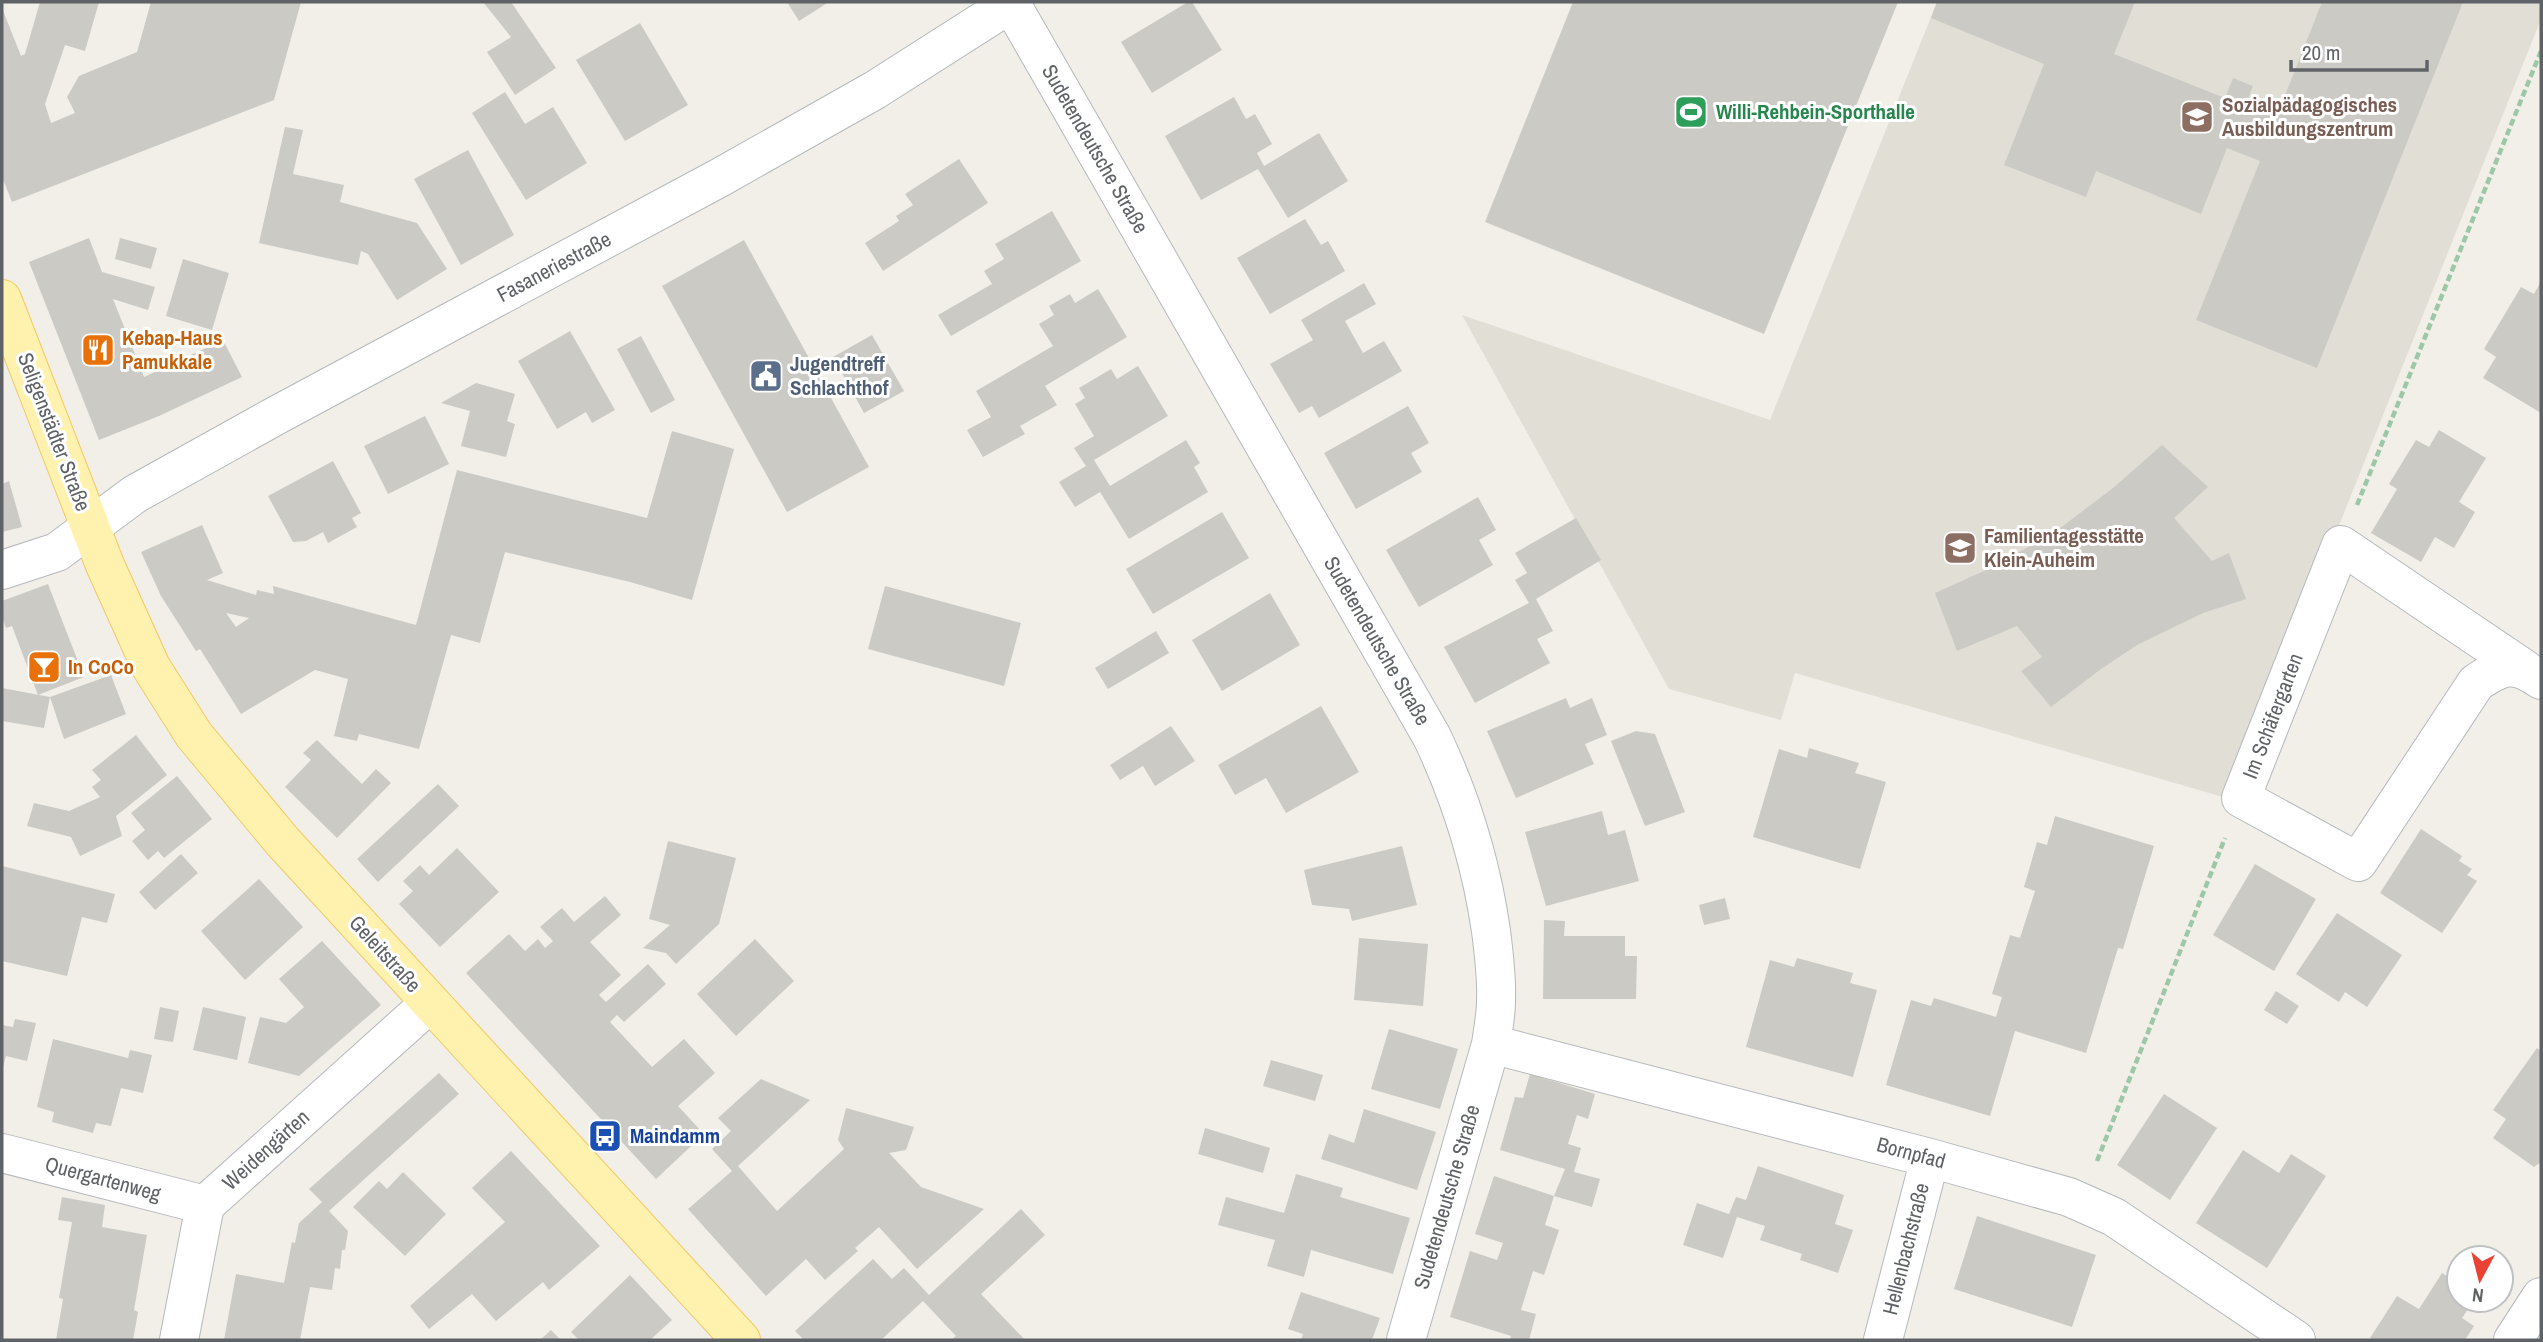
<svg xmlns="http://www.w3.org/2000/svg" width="2543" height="1342" font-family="'Archivo Narrow',sans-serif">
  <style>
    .education { fill: #e1ded6 }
    .building { fill: #cccac5; fill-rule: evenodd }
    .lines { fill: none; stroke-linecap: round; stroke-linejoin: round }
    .minor-casing { stroke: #b5b8bc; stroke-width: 40 }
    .major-casing { stroke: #f2c960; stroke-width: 40 }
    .path { stroke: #9cc7a9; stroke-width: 4.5; stroke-dasharray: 7 3.5; stroke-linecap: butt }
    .minor { stroke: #fff; stroke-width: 38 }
    .major { stroke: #fff2af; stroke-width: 38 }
    .labels { text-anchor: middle; stroke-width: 6; stroke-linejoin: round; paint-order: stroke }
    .education-label { font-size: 21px; font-weight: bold; fill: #785e54; stroke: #fff; text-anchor: start }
    .leisure-label { font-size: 21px; font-weight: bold; fill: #27864d; stroke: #fff; text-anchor: start }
    .street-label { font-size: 21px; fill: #5f6368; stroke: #fff }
    .food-label { font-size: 21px; font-weight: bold; fill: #c56008; stroke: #fff; text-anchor: start }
    .service-label { font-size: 21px; font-weight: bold; fill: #4e5e75; stroke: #fff; text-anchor: start }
    .transit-label { font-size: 21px; font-weight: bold; fill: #164399; stroke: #fff; text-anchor: start }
  </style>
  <rect width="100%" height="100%" fill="#f1efe8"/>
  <path class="education" d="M1937,2H2541V19L2230,799L1795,673L1781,720L1669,689L1462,315L1770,420Z"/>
  <path class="building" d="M40,2H99L85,51L65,45L45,104L51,123L75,113L67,97L79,76L137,52L151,2H301L274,100L12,202L2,177V8L21,56L25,54Z
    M483,2H511L556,68L515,95L487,52L511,37Z
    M787,2H829L799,21Z
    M1188,2H1192L1222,50L1152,93L1121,42Z
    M1573,2H1898L1764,334L1485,222Z
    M1937,2H2135L2114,54L2225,98L2233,78L2253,86L2245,107L2276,118L2322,2H2463L2317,368L2196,320L2260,161L2227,148L2201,214L2096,171L2086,197L2004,165L2044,64L1931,18Z
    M640,23L688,105L625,141L576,60Z
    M505,92L525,124L553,107L587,163L526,200L472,113Z
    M1234,97L1246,119L1255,114L1272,144L1257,153L1264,166L1319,133L1348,181L1288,218L1258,169L1201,200L1165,136Z
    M285,127L303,130L293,174L344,185L340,202L417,223L447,269L397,300L368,254L361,251L358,265L259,243Z
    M468,150L514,235L461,265L414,179Z
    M959,159L988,203L883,271L865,243L899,221L896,216L913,205L905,194Z
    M1052,211L1081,261L951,336L938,315L992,284L984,271L1004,259L995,244Z
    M1305,219L1321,245L1328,241L1345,271L1270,314L1237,258Z
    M89,238L102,272L155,287L148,310L113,299L144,377L223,340L242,377L159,416L99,440L29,262Z
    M120,238L157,248L151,269L115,259Z
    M744,240L869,467L787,512L662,286Z
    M183,259L229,273L212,330L166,316Z
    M2541,281V413L2483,378L2496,357L2484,349L2521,287L2534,294Z
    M1364,283L1376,304L1345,321L1363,353L1384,341L1402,371L1319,418L1312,406L1299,413L1270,364L1313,340L1301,320Z
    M1098,289L1127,337L1045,386L1057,405L1020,426L1025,434L983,457L967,430L991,417L976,391L1053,346L1039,324L1054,315L1049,306L1070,294L1075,303Z
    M570,331L615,410L592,423L586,412L557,429L518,361Z
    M872,335L904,391L864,413L833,357Z
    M641,336L675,400L651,413L617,349Z
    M1138,366L1168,416L1094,460L1110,486L1186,440L1200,463L1194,467L1208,492L1129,539L1100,492L1075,507L1059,482L1086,466L1074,448L1094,436L1075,404L1085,398L1079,388L1111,369L1117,379Z
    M476,383L515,394L507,421L515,424L506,457L461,446L470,411L441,403Z
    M1408,406L1429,443L1411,453L1422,472L1356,509L1324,453Z
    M425,416L449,464L388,494L364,446Z
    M2439,430L2486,458L2459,502L2475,512L2454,548L2435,537L2421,562L2371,533L2397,489L2389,484L2416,440L2429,447Z
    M672,431L734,449L692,600L630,582L505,552L480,643L451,635L419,749L359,734L357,741L334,736L348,679L315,670L241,714L200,649L196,651L161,596L141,552L202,525L223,573L207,580L256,595L257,590L274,594L273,586L416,625L457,470L647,518ZM226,613L249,618L236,627Z
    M2162,445L2208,487L2174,518L2212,561L2229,553L2246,599L2203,613L2137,645L2101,669L2051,707L2021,671L2042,657L2017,626L1957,651L1935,593L1995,566L2059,529L2113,488Z
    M333,461L361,513L352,518L357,527L328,543L323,532L306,541L293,542L268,496Z
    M9,481L22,527L2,532V484Z
    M1478,497L1496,530L1479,540L1493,565L1419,607L1386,550Z
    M1222,512L1249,558L1153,614L1126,569Z
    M1576,518L1601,560L1536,599L1553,631L1537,639L1550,663L1475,703L1444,647L1529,603L1515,580L1527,573L1515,553Z
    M48,584L84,677L38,695L12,626L6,628L2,616V601Z
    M885,586L1021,623L1004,686L868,649Z
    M1270,593L1300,645L1222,691L1192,640Z
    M1156,631L1169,653L1108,689L1095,668Z
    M111,675L126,714L64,739L50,697Z
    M2,688L50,697L44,728L2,721Z
    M1566,698L1570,708L1592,698L1607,735L1585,744L1594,764L1516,798L1487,731Z
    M1321,706L1359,772L1286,813L1266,778L1235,795L1218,765Z
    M1171,726L1195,761L1155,786L1143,766L1120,780L1110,765Z
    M1636,731L1655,734L1685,812L1645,826L1611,741Z
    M136,735L167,775L116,816L122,836L80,856L71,837L27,826L34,803L69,811L100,797L92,787L101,780L92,770Z
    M317,740L362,784L376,769L391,783L337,838L285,787L311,760L303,753Z
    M1809,748L1859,763L1855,773L1886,782L1860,869L1753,837L1779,749L1807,758Z
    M177,776L212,819L164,858L158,851L148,860L132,841L145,830L131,813Z
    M438,784L459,806L378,882L357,859Z
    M1602,811L1608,835L1625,830L1639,881L1546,906L1525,832Z
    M2055,816L2154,846L2123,949L2118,948L2086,1053L2015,1031L1990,1116L1886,1085L1911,1000L1931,1006L1934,998L1996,1017L2002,997L1992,994L2010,935L2020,938L2035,891L2024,887L2037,842L2047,845Z
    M2421,829L2462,856L2459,861L2472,869L2467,875L2477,881L2442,933L2380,893Z
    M668,841L736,858L719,924L676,964L666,953L643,948L670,925L649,919Z
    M1402,846L1417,905L1352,921L1349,909L1312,905L1304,870Z
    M457,848L499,892L440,947L399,904L413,891L403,881L420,865L429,875Z
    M181,854L198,873L155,910L139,892Z
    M2255,864L2316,899L2274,971L2213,935Z
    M2,866L115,894L107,923L82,917L67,976L2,961Z
    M259,879L303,927L245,980L201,931Z
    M605,896L621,915L590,942L621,975L599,995L606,1002L648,964L666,984L624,1022L617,1015L610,1022L652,1067L684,1039L715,1073L678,1106L704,1134L656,1179L466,973L509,934L525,951L538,939L545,948L553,941L540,927L562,908L574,922Z
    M1725,898L1730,919L1704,925L1699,905Z
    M2337,913L2402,955L2367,1007L2345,992L2339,1002L2296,974Z
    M1544,920L1565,921L1564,936H1625V956H1637L1636,999H1543Z
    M1359,938L1428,944L1423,1006L1354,1000Z
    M755,939L794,981L736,1036L697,994Z
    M322,941L381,1005L299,1076L248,1063L260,1017L286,1023L304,1007L279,979Z
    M1797,958L1853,973L1850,983L1877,990L1853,1077L1746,1047L1770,960L1794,967Z
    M2276,991L2299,1006L2287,1024L2264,1010Z
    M160,1007L179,1011L173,1042L154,1039Z
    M203,1007L246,1017L237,1060L193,1050Z
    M15,1019L36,1023L27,1061L6,1056L2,1071V1025L13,1027Z
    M1389,1029L1458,1049L1440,1109L1371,1089Z
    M53,1039L128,1058L130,1050L152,1055L143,1093L121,1088L111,1126L96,1123L93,1133L52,1122L54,1112L37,1107Z
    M2537,1048L2541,1051V1162L2534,1167L2493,1138L2506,1119L2493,1110Z
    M1271,1060L1323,1075L1315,1101L1263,1086Z
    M439,1073L459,1094L329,1211L348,1231L345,1250H342L340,1269L335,1268L332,1290L310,1287L300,1340H224L236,1274L284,1283L292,1242L295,1243L299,1223L322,1202L309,1189Z
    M1530,1074L1595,1094L1588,1119L1577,1115L1568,1144L1581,1148L1574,1172L1600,1179L1592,1207L1554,1196L1565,1169L1500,1150L1515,1097L1523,1098Z
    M761,1079L810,1100L738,1166L777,1211L844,1149L838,1140L846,1108L914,1127L906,1150L889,1153L921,1187L984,1209L917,1269L879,1227L855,1248L858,1251L825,1280L806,1259L766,1296L688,1209L732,1171L712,1149L731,1131L718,1118Z
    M2164,1094L2217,1128L2170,1200L2117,1165Z
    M1364,1109L1436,1132L1417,1190L1321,1159L1329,1134L1354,1143Z
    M1205,1128L1270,1148L1263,1173L1198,1154Z
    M2243,1150L2279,1173L2291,1154L2326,1176L2267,1268L2196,1223Z
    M511,1151L600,1246L549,1290L543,1282L496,1321L472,1294L429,1329L410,1306L505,1222L472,1188Z
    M1758,1166L1844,1195L1835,1224L1853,1230L1838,1273L1800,1260L1802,1254L1760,1240L1765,1226L1737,1217L1723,1258L1683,1245L1697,1203L1729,1214L1736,1197L1746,1200Z
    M403,1172L446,1214L405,1256L353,1207L379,1181L387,1189Z
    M1296,1174L1343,1188L1340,1197L1410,1218L1393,1274L1311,1250L1304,1277L1267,1266L1275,1240L1218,1225L1226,1197L1284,1213Z
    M1494,1176L1554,1196L1545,1225L1559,1230L1544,1275L1533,1271L1521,1310L1536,1314L1529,1340H1510L1511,1336L1450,1317L1470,1251L1497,1260L1503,1243L1475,1234Z
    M62,1197L105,1205L102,1227L147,1235L134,1310L138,1312L133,1340H56L63,1299L59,1298L72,1222L58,1220Z
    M1021,1209L1045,1235L981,1294L1025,1340H951L956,1336L923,1301L881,1340H804L795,1331L873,1259L892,1279L904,1268L929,1295Z
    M1977,1216L2096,1255L2072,1327L1954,1289Z
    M2442,1273L2459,1283V1300H2474L2462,1318L2474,1326L2465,1340H2373L2370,1338L2397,1296L2419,1309Z
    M630,1275L672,1320L650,1340H579L571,1332Z
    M1301,1292L1380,1318L1372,1340H1301L1303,1334L1288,1329Z
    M551,1330L561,1340H540Z"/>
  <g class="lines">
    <defs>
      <path id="minor" d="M1010,2L1432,737C1462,800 1481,862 1491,931C1494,954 1497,978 1496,1001C1496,1015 1493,1030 1491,1044L1406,1340
        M2,570L57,552L135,494L277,415L719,178L875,90L1013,2
        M2526,670L2341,545L2241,798L2358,862L2476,683C2502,665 2514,661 2541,680
        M1491,1044L1930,1158L2069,1197L2114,1217L2296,1340
        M2,1153L205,1205
        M179,1340L205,1205L430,1003
        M1883,1340L1930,1158
        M2513,1340L2541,1297"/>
      <path id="major" d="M2,299L105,565L151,667L194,735L283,842L741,1340"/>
    </defs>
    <use href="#minor" class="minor-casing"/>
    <use href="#major" class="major-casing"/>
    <path class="path" d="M2357,505L2541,51
      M2097,1161L2225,838"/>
    <use href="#minor" class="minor"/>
    <use href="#major" class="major"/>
  </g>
  <defs>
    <symbol id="stadium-square" viewBox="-11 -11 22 22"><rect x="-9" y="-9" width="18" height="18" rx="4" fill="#2e9e5b" stroke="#fff"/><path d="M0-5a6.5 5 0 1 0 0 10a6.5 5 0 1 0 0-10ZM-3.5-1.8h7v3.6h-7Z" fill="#fff"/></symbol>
    <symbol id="school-square" viewBox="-11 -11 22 22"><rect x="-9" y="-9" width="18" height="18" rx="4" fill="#8d6e63" stroke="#fff"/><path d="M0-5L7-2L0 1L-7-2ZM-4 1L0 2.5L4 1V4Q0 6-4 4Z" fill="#fff"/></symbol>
    <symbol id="restaurant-square" viewBox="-11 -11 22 22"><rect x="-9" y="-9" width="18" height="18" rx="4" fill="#e8710a" stroke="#fff"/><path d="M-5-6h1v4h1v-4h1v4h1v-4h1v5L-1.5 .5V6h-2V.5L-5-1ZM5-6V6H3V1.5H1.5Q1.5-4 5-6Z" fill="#fff"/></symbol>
    <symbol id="civic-square" viewBox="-11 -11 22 22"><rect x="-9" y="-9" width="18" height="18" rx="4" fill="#5c6f8a" stroke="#fff"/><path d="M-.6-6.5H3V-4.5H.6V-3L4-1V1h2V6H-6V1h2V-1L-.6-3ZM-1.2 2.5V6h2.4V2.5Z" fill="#fff"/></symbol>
    <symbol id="bar-square" viewBox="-11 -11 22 22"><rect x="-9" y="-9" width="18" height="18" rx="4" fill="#e8710a" stroke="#fff"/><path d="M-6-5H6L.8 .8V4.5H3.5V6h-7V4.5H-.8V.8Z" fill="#fff"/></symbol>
    <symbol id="bus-square" viewBox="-11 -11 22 22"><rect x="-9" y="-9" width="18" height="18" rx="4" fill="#1a4fb4" stroke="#fff"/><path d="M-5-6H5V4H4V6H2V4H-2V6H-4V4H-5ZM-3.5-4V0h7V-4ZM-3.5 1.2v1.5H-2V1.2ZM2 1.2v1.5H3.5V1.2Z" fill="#fff"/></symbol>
  </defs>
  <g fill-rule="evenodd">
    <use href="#stadium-square" x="1672" y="93" width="38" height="38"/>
    <use href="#school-square" x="2178" y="98" width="38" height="38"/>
    <use href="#restaurant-square" x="79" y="331" width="38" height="38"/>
    <use href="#civic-square" x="747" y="357" width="38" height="38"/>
    <use href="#school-square" x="1941" y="529" width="38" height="38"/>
    <use href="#bar-square" x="25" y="648" width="38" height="38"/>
    <use href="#bus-square" x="586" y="1117" width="38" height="38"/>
  </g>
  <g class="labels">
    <g class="education-label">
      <text x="2222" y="112">Sozialpädagogisches<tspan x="2222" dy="24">Ausbildungszentrum</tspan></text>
      <text x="1984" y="543">Familientagesstätte<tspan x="1984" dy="24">Klein-Auheim</tspan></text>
    </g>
    <g class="leisure-label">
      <text x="1716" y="119">Willi-Rehbein-Sporthalle</text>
    </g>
    <g class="street-label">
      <text transform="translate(1095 149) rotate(60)" y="7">Sudetendeutsche Straße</text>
      <text transform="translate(554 267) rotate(-28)" y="7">Fasaneriestraße</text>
      <text transform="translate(54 432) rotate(69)" y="7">Seligenstädter Straße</text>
      <text transform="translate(1377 641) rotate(60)" y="7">Sudetendeutsche Straße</text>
      <text transform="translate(2273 716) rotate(-69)" y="7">Im Schäfergarten</text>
      <text transform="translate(385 954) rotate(48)" y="7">Geleitstraße</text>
      <text transform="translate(266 1150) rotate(-42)" y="7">Weidengärten</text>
      <text transform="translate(1911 1153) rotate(15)" y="7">Bornpfad</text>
      <text transform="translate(103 1179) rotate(15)" y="7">Quergartenweg</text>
      <text transform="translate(1447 1197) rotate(-74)" y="7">Sudetendeutsche Straße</text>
      <text transform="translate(1906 1249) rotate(-76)" y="7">Hellenbachstraße</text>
    </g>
    <g class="food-label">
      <text x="122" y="345">Kebap-Haus<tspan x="122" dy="24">Pamukkale</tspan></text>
      <text x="68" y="674">In CoCo</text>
    </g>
    <g class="service-label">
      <text x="790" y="371">Jugendtreff<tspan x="790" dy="24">Schlachthof</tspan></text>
    </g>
    <g class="transit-label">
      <text x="630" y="1143">Maindamm</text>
    </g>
  </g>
  <rect width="2543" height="1342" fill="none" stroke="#5f6368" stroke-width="7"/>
  <g transform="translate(2480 1279) rotate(187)"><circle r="33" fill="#ffffff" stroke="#bfc1c3" stroke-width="2"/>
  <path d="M0-5L12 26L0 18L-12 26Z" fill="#ea4335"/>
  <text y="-10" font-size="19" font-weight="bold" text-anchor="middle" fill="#5f6368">N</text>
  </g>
  <path d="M2291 60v10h136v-10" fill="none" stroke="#5f6368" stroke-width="3.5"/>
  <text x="2302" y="60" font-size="21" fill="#5f6368" stroke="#ffffff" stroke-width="5" paint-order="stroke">20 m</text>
</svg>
